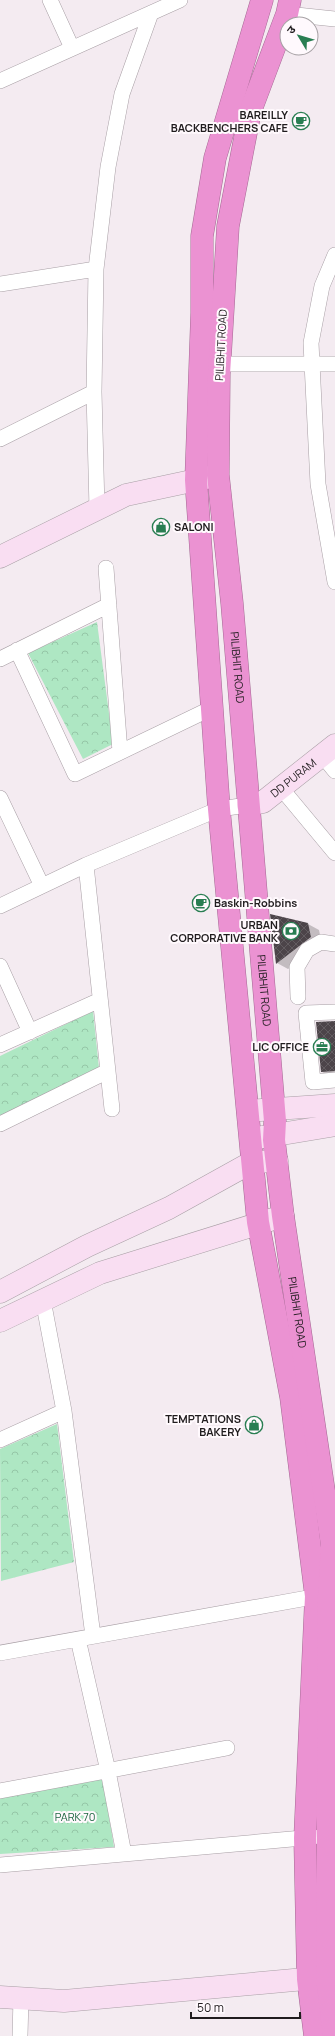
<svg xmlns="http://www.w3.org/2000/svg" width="335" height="2036" font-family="Manrope,'Noto Sans Devanagari',sans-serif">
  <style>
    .park { fill: url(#park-crowns) }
    .shadow { fill: #0003 }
    .building { fill: url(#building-cross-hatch) }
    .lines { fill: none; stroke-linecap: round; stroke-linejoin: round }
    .street-casing { stroke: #a89fa5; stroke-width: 16 }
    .secondary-casing { stroke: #a89fa5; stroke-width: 23 }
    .highway-casing { stroke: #a46993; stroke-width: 23 }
    .street { stroke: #fff; stroke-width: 15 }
    .secondary { stroke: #f9def2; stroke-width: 22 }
    .highway { stroke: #eb92d2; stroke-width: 22 }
    .labels { text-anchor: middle; stroke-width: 4; stroke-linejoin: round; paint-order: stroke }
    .poi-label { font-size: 11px; font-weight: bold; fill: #201c1e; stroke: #fff9fd; text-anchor: end }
    .street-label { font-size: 11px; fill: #201c1e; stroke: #fff9fd }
    .park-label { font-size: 11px; fill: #1c6640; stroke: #fff9fd }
  </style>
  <defs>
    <pattern id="park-crowns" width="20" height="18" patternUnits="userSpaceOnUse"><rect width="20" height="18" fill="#aee7c3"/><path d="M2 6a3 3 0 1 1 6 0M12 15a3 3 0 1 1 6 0" fill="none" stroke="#95c6a7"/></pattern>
    <pattern id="building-cross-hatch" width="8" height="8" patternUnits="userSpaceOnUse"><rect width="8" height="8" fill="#4c4449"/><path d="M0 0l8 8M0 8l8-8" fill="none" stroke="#625c60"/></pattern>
  </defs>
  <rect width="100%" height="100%" fill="#f4ebf1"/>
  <path class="park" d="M97,622L113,744L83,759L28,653Z
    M93,1011L99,1068L0,1116V1056Z
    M57,1424L74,1562L1,1581L0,1449Z
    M103,1779L114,1847L0,1854V1797Z"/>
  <path class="shadow" d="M308,924L319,930L322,944L288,969L277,963Z
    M335,1021V1079L322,1072Z"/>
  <path class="building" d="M270,914L308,923L311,937L276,964Z
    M335,1021V1071L321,1072L316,1022Z"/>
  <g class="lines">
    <defs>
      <path id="street" d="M50,0L72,48
        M287,14L335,19
        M0,81L180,0
        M335,255L322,286L311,343L318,484L335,582
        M0,284L96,269
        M219,364H335
        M0,439L94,392
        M97,509L94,392L96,269L108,167L122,94L151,13
        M106,568L120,752
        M17,650L75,774L212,708
        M0,659L109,605
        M322,755L335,771
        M281,788L335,853
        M0,798L42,886
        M86,865L112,1109
        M0,906L86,865L219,809L248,805
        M0,966L30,1032
        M298,997L297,967L307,950L321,942L335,944
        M335,1012L306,1013L313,1082L335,1080
        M0,1045L100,1000
        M0,1124L108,1071
        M43,1300L64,1411L93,1636
        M0,1440L64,1411
        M78,1639L108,1771L124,1854
        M0,1653L324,1595
        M0,1791L227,1748
        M0,1865L314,1837
        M20,2036L21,1998"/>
      <g id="secondary">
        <path d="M0,557L126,495L215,476"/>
        <path id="s1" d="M248,805L263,802L335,745"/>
        <path d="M248,1111L335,1105"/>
        <path d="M251,1139L335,1125"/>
        <path d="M0,1292L87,1246L169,1208L252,1162L277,1161"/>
        <path d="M0,1321L100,1273L283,1216"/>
        <path d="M0,1997L64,2001L327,1977"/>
      </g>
      <g id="highway">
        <path d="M262,0L215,158L202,236V313L196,480L219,809L258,1222L291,1397L316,1596L305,1838L308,1979L315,2036"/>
        <path id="s2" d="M290,0L287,14L250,112L228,226L219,374L218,475L232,603L275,1121L274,1140L283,1216L332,1545L329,1594L327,1977L334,2036"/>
      </g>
    </defs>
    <use href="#street" class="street-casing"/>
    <use href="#secondary" class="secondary-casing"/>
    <use href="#highway" class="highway-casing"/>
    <use href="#street" class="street"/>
    <use href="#secondary" class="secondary"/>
    <use href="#highway" class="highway"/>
  </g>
  <defs>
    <symbol id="cafe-ring" viewBox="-11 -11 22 22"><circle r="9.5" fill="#fff9fd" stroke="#297e52" stroke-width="1.5"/><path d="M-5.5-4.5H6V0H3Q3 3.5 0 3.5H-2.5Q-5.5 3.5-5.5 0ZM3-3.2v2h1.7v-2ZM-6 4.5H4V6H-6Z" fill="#297e52"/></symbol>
    <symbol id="shop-ring" viewBox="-11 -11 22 22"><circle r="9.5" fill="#fff9fd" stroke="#297e52" stroke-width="1.5"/><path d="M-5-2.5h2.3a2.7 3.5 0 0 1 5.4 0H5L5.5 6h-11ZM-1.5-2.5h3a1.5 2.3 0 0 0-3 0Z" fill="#297e52"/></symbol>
    <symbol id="bank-ring" viewBox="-11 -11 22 22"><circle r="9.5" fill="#fff9fd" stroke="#297e52" stroke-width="1.5"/><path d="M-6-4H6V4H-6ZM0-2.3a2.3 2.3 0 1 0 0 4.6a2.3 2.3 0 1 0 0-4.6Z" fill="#297e52"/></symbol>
    <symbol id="office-ring" viewBox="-11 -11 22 22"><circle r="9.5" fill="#fff9fd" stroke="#297e52" stroke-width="1.5"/><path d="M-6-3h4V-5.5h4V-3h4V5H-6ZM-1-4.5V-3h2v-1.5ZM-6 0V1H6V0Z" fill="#297e52"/></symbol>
  </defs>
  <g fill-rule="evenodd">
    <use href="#cafe-ring" x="291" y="111" width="20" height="20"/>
    <use href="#shop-ring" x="151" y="517" width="20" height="20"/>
    <use href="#cafe-ring" x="191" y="893" width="20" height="20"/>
    <use href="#bank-ring" x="281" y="921" width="20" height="20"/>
    <use href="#office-ring" x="312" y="1037" width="20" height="20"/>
    <use href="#shop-ring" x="244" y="1415" width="20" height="20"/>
  </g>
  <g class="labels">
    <g class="poi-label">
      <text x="288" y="119">BAREILLY<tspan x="288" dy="13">BACKBENCHERS CAFE</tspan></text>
      <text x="174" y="531" text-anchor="start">SALONI</text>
      <text x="214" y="907" text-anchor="start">Baskin-Robbins</text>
      <text x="278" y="929">URBAN<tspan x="278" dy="13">CORPORATIVE BANK</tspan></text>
      <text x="309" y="1051">LIC OFFICE</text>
      <text x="241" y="1423">TEMPTATIONS<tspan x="241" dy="13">BAKERY</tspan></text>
    </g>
    <g class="street-label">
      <text transform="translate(221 345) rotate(-87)" y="4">PILIBHIT ROAD</text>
      <text dy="4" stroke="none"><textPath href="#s2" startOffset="678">PILIBHIT ROAD</textPath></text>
      <text dy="4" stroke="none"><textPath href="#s1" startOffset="54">DD PURAM</textPath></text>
      <text dy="4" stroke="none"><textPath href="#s2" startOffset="1002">PILIBHIT ROAD</textPath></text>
      <text dy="4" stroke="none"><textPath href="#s2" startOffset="1326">PILIBHIT ROAD</textPath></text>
    </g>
    <g class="park-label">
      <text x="75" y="1821">PARK 70</text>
    </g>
  </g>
  <g transform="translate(299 36) rotate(308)"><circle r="19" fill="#fff9fd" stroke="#a6a1a4"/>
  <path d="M0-3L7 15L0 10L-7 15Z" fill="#297e52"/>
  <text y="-6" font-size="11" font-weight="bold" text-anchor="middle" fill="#201c1e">उ</text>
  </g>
  <path d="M191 2012v6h109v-6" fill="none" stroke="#201c1e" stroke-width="2"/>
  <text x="197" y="2012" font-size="12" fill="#201c1e" stroke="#fff9fd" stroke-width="3" paint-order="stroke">50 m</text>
</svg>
